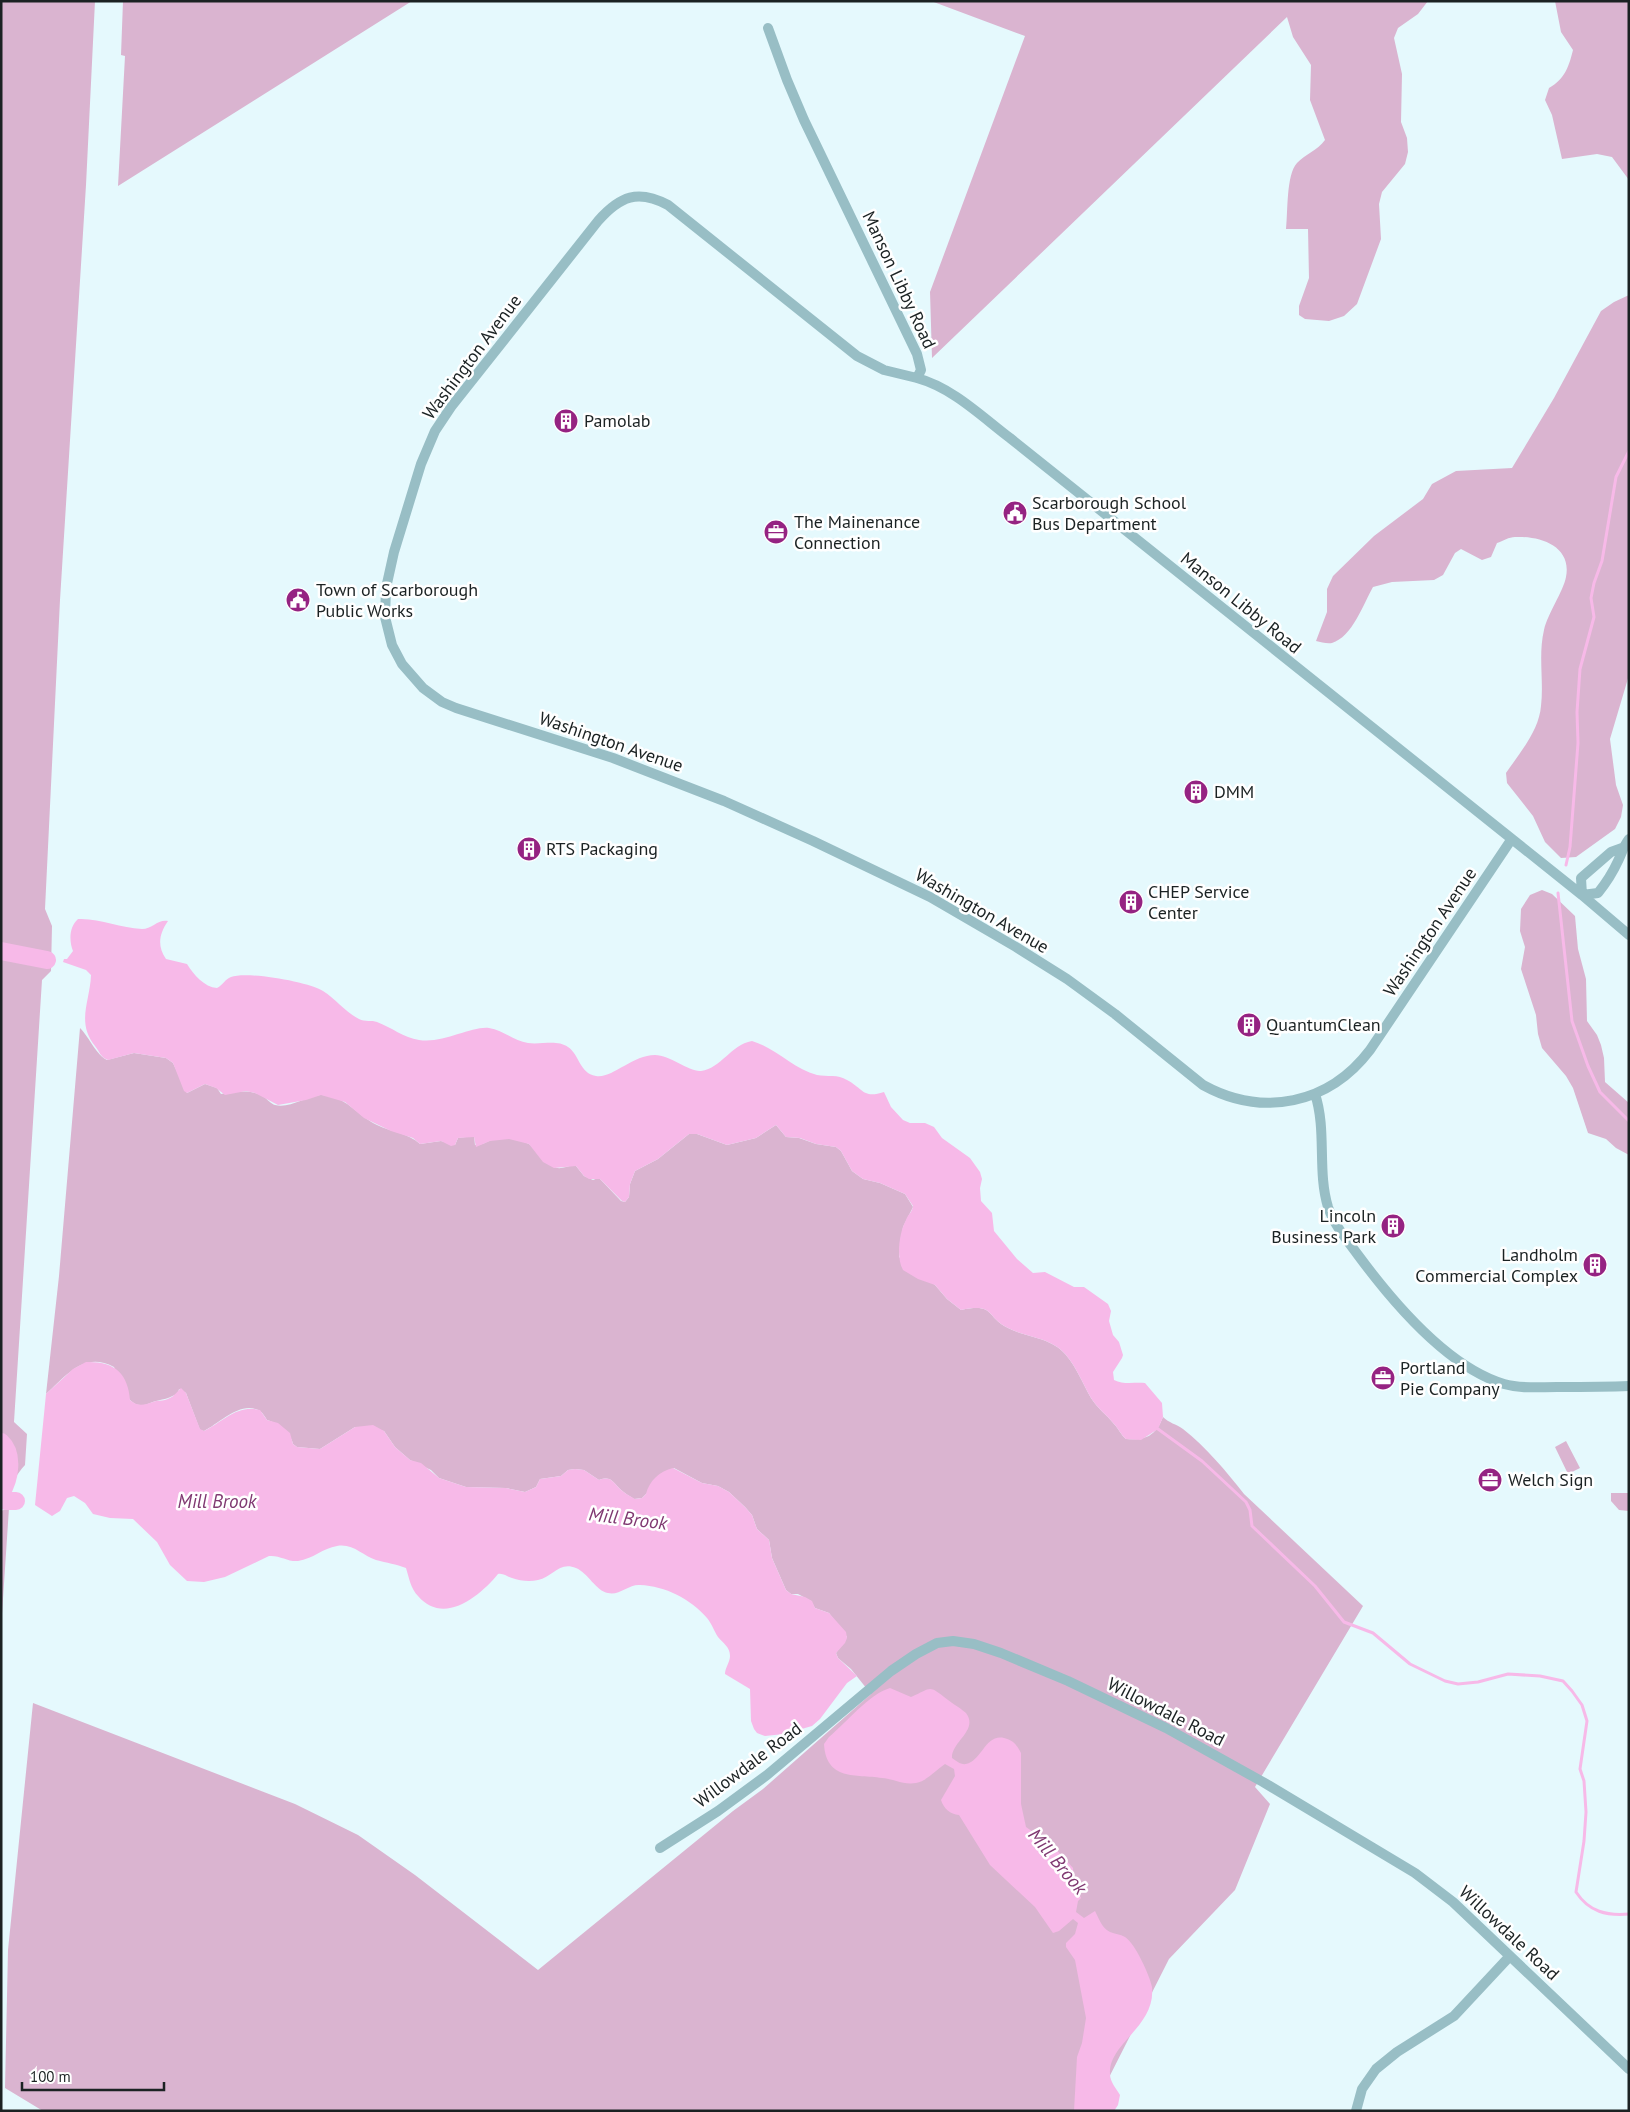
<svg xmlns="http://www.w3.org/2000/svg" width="1630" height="2112" font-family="'PT Sans',sans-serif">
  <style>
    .green { fill: #dab4d0 }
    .water { fill: #f7b9e8 }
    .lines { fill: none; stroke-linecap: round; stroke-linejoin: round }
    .stream { stroke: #f7b9e8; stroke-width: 3 }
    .river { stroke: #f7b9e8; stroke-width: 18 }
    .minor { stroke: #98bec5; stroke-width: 10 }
    .labels { text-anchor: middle; stroke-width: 5; stroke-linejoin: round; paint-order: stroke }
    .street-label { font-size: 18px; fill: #1b2223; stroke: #fff }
    .poi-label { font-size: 18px; fill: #1b2223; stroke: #fff; text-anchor: start }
    .water-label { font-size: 19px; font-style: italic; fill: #803972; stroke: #fff }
  </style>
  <rect width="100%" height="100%" fill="#e5f9fd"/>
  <path class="green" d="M1,1H95L86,185L60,600L45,909L52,926L51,971L42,980L14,1422L27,1434L25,1465C16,1474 13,1486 1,1491Z
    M123,1H412L118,186L125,56L121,55Z
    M931,1H1428L1418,14L1398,28L1394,38L1402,74L1401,122L1407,138L1408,152L1405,164L1382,192L1379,204L1381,239L1357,304L1344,316L1329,321L1305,319L1299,315V306L1309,278L1308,229H1286C1288,212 1286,175 1297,163C1305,154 1317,151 1325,140L1310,100L1311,65L1293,37L1287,17L932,358L930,292L1025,36Z
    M1555,1H1629V180L1612,157L1597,154L1562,159L1552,115L1545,100L1549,88C1565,79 1569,66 1573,50L1561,32Z
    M1629,295V675L1610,739L1616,785L1623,805L1621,817L1615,829L1576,857L1561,858L1545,842L1533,816L1507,783L1506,773C1519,754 1539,731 1541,706C1544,681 1538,655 1544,630C1548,613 1563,592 1566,577C1572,546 1540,536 1515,537C1509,537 1503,541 1497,543L1491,557L1482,560L1461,549L1455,553L1443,575L1434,580L1392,582L1373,587C1363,605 1352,637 1332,643C1327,644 1321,642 1316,641L1327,612V589L1333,576L1374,536L1423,499L1432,484L1456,471L1512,468L1554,398L1601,311L1614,302Z
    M1542,890L1552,894L1575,916L1578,949L1586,979L1587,1021L1597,1035L1601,1045L1604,1058L1605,1082L1629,1103V1155L1616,1148L1606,1139L1588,1133L1573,1088L1566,1076L1542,1048L1538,1034L1536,1015L1521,969L1525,947L1520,931L1521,909L1530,895Z
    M80,1028C89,1037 97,1056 107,1060L134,1053L166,1058L173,1063L187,1093L205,1084L217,1088L221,1094C236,1092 249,1089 263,1096C267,1099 271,1104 275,1105C289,1109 307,1096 320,1095C344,1094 358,1116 377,1125C392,1132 408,1133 420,1144L441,1141L455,1145L458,1138L474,1136L475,1145C482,1145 484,1143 489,1141C500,1136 514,1139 524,1142C539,1146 538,1163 557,1168C563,1169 569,1165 576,1166L584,1176L593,1180L598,1178L600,1179L621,1201L625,1202L629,1197L630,1184L635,1171L658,1159L689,1134H697L727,1145L756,1138L776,1125L786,1137L799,1138L816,1144L836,1147L841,1151L852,1171L863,1179L880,1183L905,1194L913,1207L903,1227L899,1257L935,1285L947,1299L961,1310C996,1303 985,1317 1008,1328C1027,1338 1051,1337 1066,1355C1077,1368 1083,1384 1091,1398C1097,1408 1107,1415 1114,1424C1119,1429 1121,1435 1126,1439C1146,1441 1156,1435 1163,1417C1169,1423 1176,1424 1183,1429C1206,1447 1226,1471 1244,1494L1363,1606L1255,1787L1270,1804L1235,1890L1169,1959L1092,2111H43L5,2088L8,1950L33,1703L295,1804L358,1835L415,1875L538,1970L733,1811L763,1789L871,1694L851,1669L838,1658L836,1653L847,1637L829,1613L815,1608L811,1601L798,1594H791L786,1590L772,1558L769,1540L757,1529L752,1515L745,1507L729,1492L718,1486L702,1483L674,1468L646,1494L642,1498L634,1499C630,1496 624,1493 620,1489C612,1481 611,1476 599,1480L584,1470L575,1469L568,1470L561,1476L540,1479L536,1487L525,1492L506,1488L466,1487L439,1478L431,1470L410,1460L395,1447L384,1431L355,1427L320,1449L297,1447L293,1444C292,1435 276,1422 267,1420C265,1417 263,1413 260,1411C241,1400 220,1423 204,1431L200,1430L186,1393L179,1389L178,1393C170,1398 165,1399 156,1401C151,1402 146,1406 140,1405C126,1405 119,1377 114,1367C84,1351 67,1375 46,1394L59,1276Z
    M1566,1441L1580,1468L1568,1474L1555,1447Z
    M1611,1493H1629V1511L1619,1510L1611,1501Z
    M9,1508L1,1629V1511Z"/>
  <path class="water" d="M78,919C100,918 120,928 142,929C152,929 158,919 168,921C159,934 157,946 166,959L187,964C194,975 204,987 217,988C223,985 225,979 231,977C247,971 309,982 323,991C336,999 345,1012 359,1019C365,1022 372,1020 377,1022C391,1027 404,1038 419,1040C443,1044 471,1026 489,1028C503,1030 514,1041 528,1043C541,1045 557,1039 568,1047C580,1055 579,1073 596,1076C612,1079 632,1055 655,1055C670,1055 689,1072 701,1071C722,1068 730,1045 752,1041C776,1048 793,1069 817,1075C827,1077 838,1074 847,1080C864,1089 863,1099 884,1092L891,1107L903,1120L910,1123H925L934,1127L942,1138L970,1158L980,1172L982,1179L980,1188L981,1201L992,1213L994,1231L1017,1259L1033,1273L1045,1272L1074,1287H1084L1108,1304L1111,1311L1109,1321L1113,1335L1119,1342L1123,1355L1122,1358L1113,1372L1114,1380C1124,1385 1134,1382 1145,1383L1162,1403L1163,1417L1158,1429L1141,1440L1126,1439C1121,1435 1119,1429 1114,1424C1107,1415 1097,1408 1091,1398C1083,1384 1077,1368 1066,1355C1051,1337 1027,1338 1008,1328C985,1317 996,1303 961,1310L947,1299L935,1285L918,1279L903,1270C896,1258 899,1233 906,1220C908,1214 912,1213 913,1206L905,1194L880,1183L863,1179L852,1171L841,1151L836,1147L816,1144L800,1138L786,1137L776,1125L756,1138L727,1145L697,1134H689L658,1159L635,1171L630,1184L629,1197L625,1202L622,1201L600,1179H589L584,1176L576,1166L554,1168L543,1162L529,1144L509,1139L490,1141L476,1147L474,1137L458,1138L455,1145L451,1146L441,1141L420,1144L413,1138L391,1131L364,1118L345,1102L321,1095L306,1100L278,1105L255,1093L246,1091L225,1095L216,1088L205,1084L187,1093L184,1091L173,1063L166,1058L134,1053L108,1060C100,1057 100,1052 95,1046C76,1022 90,1002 91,975L86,970L63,962L64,959H67L73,951C69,941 69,927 78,919Z
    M86,1362C114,1361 128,1373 130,1400C138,1407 144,1405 153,1402C157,1400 161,1401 165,1400C173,1398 177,1392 181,1388L186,1393L200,1429L204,1431C223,1422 237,1404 260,1410L267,1420L278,1423L290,1433L293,1444L297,1447L320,1449L355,1427L373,1425L384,1431L395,1447L410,1460L421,1463L439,1478L466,1487L506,1488L525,1492L536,1487L540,1479L561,1476L568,1470L575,1469L584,1470L599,1480C611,1476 612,1481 620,1489C624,1493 630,1496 635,1499L642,1498L646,1494C649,1481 660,1471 673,1468L702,1483L718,1486L729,1492L745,1507L752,1515L757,1529L769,1540L772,1558L786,1590L791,1594L805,1597L812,1601L815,1608L829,1613L846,1632L847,1638L845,1643L836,1653L838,1658L857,1676L847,1683L820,1719L812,1726L784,1734L765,1736L757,1733L754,1729L751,1721L750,1689L725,1674C725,1668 730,1662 730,1656C730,1647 723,1643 718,1637C714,1631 712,1624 707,1618C691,1599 665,1586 640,1585C629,1584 619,1596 608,1593C596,1591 588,1573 576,1568C559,1561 553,1577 538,1580C530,1582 520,1581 512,1578C507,1577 504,1573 498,1574C480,1596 444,1626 418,1596C411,1589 409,1578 406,1568C396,1564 387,1563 376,1560C363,1556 353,1543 337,1546C323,1548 313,1559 298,1561C288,1562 280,1555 269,1556L225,1577L204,1582L187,1581L170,1565L157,1542L133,1519L110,1518L93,1514L85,1503L74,1496L67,1498L60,1511L52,1516L35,1505L46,1394L73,1369Z
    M890,1688L911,1697C933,1688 927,1684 948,1700C952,1703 963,1710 966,1713C979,1730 951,1742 952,1758C956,1761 961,1765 966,1764C982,1761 985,1734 1004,1738C1013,1740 1017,1745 1021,1753V1804L1026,1827L1053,1846L1073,1868L1074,1883L1081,1898L1078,1901L1076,1912L1084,1918L1095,1911C1099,1919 1102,1928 1110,1932C1115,1934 1120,1934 1125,1937C1135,1943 1150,1976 1152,1987C1156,2027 1108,2043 1110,2074C1110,2082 1116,2088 1120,2095L1118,2105L1114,2111H1074L1077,2057L1082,2043L1086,2018L1075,1960L1066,1947V1943L1075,1934L1078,1923L1073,1919L1059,1931L1053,1933L1035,1907L990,1865L959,1815C950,1814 944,1809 941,1800L955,1776L954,1769L945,1764C936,1770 927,1781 916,1783C903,1785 894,1779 882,1778C856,1774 826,1781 824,1744L829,1737C846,1723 869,1694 890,1688Z"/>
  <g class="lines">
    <path class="stream" d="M1566,865L1570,847L1578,743L1577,712L1580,669L1594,617L1591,598L1594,583L1602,561L1616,477L1629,451
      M1558,893L1572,1021L1588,1066L1600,1092L1629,1121
      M1158,1429L1202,1461L1246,1502L1250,1510L1252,1526L1315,1586L1344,1622L1373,1633L1410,1664L1445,1681L1458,1684L1478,1682L1508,1674L1540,1676L1563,1681L1572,1691L1582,1705L1587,1721L1580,1769L1584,1781L1586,1812L1584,1841L1576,1892C1589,1912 1607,1916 1629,1914"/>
    <path class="river" d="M1,951L47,960
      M1,1442C14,1454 10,1479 1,1493
      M1,1498L6,1501H16"/>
    <path class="minor" d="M768,28L787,80L804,120L917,354L921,370L917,378C953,388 981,416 1010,438L1582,895L1629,935
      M917,378L884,370L857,356L668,205C638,189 620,196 598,221L451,407L435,431L421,464L394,552L386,588L385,617L392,645L402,664L423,688L442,702L456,708L613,758L724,801L813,841L930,897L1016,947L1067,979L1115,1014L1203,1085C1263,1118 1329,1104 1370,1050L1511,840
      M1622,848L1611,852L1581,878L1582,895L1598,893C1606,883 1613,872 1618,861C1622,853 1623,847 1629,839
      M1315,1094C1327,1130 1317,1171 1328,1207C1334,1225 1347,1240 1358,1255C1392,1301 1447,1367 1504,1384C1521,1389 1539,1387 1557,1387C1581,1387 1605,1387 1629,1386
      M660,1848L718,1811L767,1775L891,1671L916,1654L937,1643L953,1641L974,1644L1001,1653L1068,1681L1166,1728L1263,1782L1415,1873L1453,1902L1629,2069
      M1356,2111L1362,2089L1376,2069L1397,2052L1454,2016L1510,1956"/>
  </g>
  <defs>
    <symbol id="building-disc" viewBox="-11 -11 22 22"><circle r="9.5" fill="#952382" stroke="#fff"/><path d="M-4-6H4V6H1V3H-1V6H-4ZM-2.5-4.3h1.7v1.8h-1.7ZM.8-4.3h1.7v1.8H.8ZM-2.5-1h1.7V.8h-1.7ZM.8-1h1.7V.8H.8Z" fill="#fff"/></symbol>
    <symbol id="civic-disc" viewBox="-11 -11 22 22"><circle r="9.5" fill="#952382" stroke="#fff"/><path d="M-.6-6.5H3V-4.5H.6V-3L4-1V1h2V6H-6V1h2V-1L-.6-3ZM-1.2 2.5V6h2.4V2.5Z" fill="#fff"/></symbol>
    <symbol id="office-disc" viewBox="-11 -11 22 22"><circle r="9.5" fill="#952382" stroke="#fff"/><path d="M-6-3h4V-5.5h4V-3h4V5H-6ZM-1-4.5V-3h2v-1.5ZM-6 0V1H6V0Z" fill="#fff"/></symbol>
  </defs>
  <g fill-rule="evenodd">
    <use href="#building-disc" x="552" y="407" width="28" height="28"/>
    <use href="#civic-disc" x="1001" y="499" width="28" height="28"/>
    <use href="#office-disc" x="762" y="518" width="28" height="28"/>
    <use href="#civic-disc" x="284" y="586" width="28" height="28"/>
    <use href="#building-disc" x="1182" y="778" width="28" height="28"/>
    <use href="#building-disc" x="515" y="835" width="28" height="28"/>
    <use href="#building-disc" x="1117" y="888" width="28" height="28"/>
    <use href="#building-disc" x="1235" y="1011" width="28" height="28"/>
    <use href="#building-disc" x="1379" y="1212" width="28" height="28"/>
    <use href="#building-disc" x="1581" y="1251" width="28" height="28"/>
    <use href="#office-disc" x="1369" y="1364" width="28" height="28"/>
    <use href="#office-disc" x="1476" y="1466" width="28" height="28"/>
  </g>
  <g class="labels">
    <g class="street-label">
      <text transform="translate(899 280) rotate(65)" y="6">Manson Libby Road</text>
      <text transform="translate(472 357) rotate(-53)" y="6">Washington Avenue</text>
      <text transform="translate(1241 603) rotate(39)" y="6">Manson Libby Road</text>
      <text transform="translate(611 742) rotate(19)" y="6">Washington Avenue</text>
      <text transform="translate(982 911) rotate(30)" y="6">Washington Avenue</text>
      <text transform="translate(1430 932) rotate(-56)" y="6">Washington Avenue</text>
      <text transform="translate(1166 1712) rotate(27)" y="6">Willowdale Road</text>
      <text transform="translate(748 1765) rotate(-37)" y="6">Willowdale Road</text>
      <text transform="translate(1509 1933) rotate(43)" y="6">Willowdale Road</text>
    </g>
    <g class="poi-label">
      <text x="584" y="427">Pamolab</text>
      <text x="1032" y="509">Scarborough School<tspan x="1032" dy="21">Bus Department</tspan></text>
      <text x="794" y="528">The Mainenance<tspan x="794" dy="21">Connection</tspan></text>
      <text x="316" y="596">Town of Scarborough<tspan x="316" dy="21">Public Works</tspan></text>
      <text x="1214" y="798">DMM</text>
      <text x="546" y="855">RTS Packaging</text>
      <text x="1148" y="898">CHEP Service<tspan x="1148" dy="21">Center</tspan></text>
      <text x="1266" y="1031">QuantumClean</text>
      <text x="1376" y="1222" text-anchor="end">Lincoln<tspan x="1376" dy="21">Business Park</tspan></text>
      <text x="1578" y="1261" text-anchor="end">Landholm<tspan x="1578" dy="21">Commercial Complex</tspan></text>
      <text x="1400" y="1374">Portland<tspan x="1400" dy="21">Pie Company</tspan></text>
      <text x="1508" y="1486">Welch Sign</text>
    </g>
    <g class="water-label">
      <text x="217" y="1508">Mill Brook</text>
      <text transform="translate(628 1518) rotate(7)" y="7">Mill Brook</text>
      <text transform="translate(1058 1861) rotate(50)" y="7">Mill Brook</text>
    </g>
  </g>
  <rect width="1630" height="2112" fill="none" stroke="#1b2223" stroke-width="5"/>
  <path d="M22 2082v8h142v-8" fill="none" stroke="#1b2223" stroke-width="2.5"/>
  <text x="30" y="2082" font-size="15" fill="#1b2223" stroke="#ffffff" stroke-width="4" paint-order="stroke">100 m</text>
</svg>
